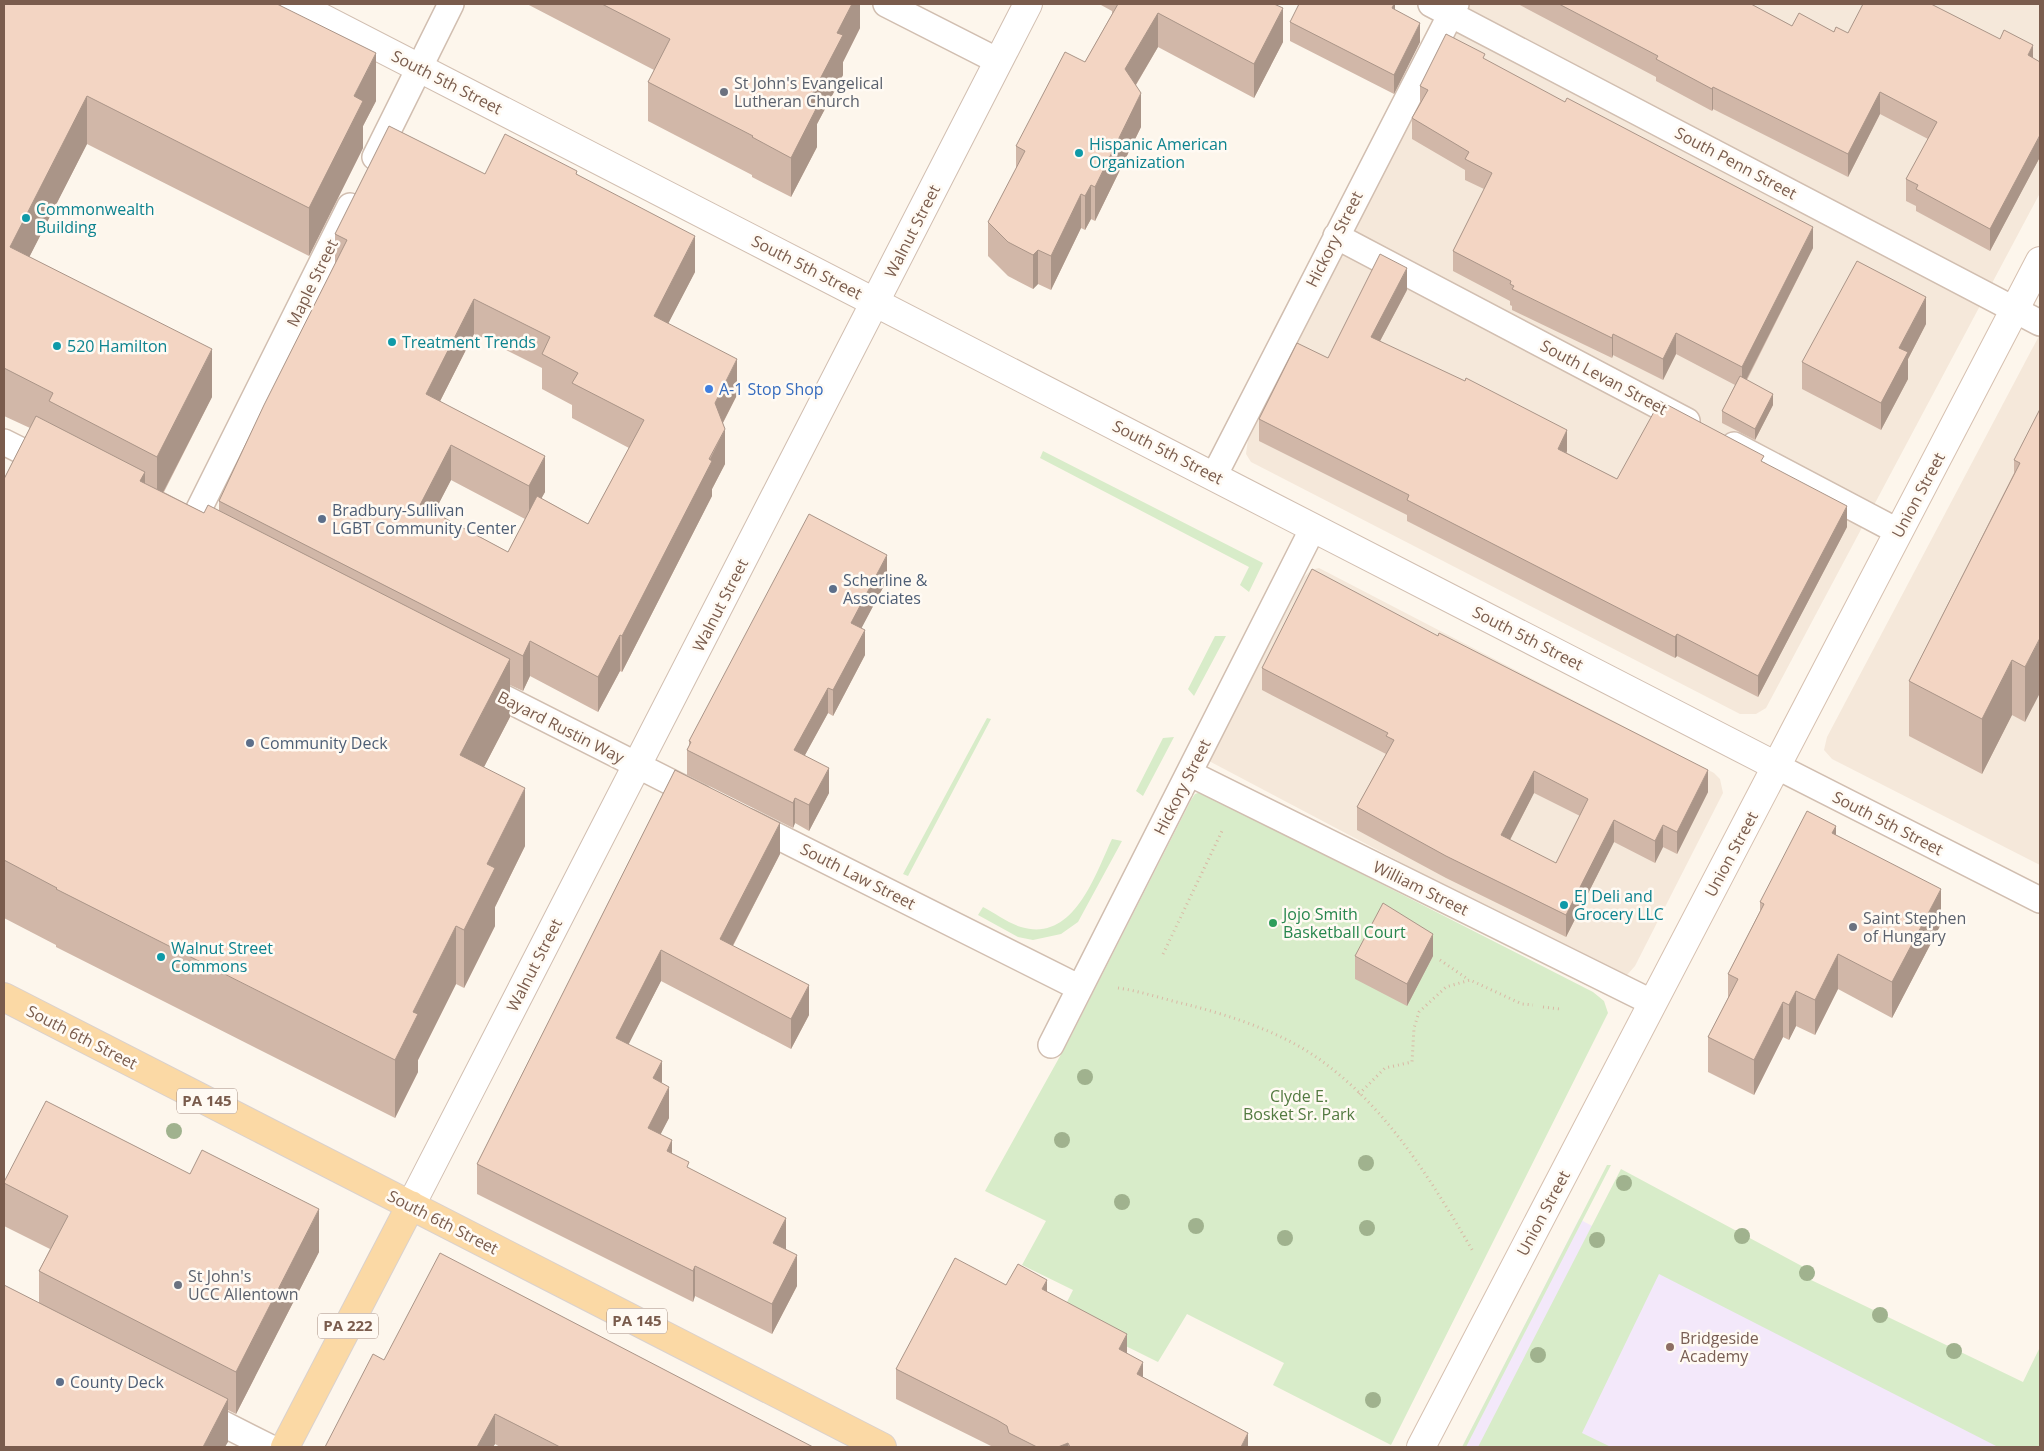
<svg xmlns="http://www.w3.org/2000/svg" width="2044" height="1451" font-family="'Open Sans',sans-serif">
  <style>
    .residential { fill: #f5e8da }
    .education { fill: #f3e8fa }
    .green { fill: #d8ecc9 }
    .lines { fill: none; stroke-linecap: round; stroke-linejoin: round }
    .lane-casing { stroke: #d1beb0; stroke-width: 28 }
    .street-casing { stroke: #d1beb0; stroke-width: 30 }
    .secondary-casing { stroke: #d6c0b0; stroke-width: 30 }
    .primary-casing { stroke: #dad1cd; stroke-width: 30 }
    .path { stroke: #d9b8a5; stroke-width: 3; stroke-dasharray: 1 4; stroke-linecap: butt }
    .lane { stroke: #fff; stroke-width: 25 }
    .street { stroke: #fff; stroke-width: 28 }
    .secondary { stroke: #fff; stroke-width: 28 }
    .primary { stroke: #fbd9a5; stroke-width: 28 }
    .tree { fill: #a0b28e }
    .wall { fill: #d1b7a8; fill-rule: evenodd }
    .shaded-wall { fill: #aa9588 }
    .building { fill: #f3d5c3; stroke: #aa9588; fill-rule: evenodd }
    .worship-dot { fill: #6b7280; stroke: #fffaf3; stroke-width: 2 }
    .culture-dot { fill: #0f9aa8; stroke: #fffaf3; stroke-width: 2 }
    .shop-dot { fill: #3f7fe0; stroke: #fffaf3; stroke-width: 2 }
    .service-dot { fill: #5c6f8a; stroke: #fffaf3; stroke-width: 2 }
    .leisure-dot { fill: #2e9e5b; stroke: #fffaf3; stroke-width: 2 }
    .education-dot { fill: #8d6e63; stroke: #fffaf3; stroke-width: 2 }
    .labels { text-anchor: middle; stroke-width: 5; stroke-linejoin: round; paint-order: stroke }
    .shield { fill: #fffaf3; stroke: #a28b7f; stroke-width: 1 }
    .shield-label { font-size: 15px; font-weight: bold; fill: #7a5c4d }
    .street-label { font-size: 16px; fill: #7a5c4d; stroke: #fffaf3 }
    .worship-label { font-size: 16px; fill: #5b616d; stroke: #fffaf3; text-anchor: start }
    .culture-label { font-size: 16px; fill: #0d838f; stroke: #fffaf3; text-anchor: start }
    .shop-label { font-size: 16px; fill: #366cbe; stroke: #fffaf3; text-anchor: start }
    .service-label { font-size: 16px; fill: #4e5e75; stroke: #fffaf3; text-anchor: start }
    .leisure-label { font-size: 16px; fill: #27864d; stroke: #fffaf3; text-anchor: start }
    .park-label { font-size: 16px; fill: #537a41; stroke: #fffaf3 }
    .education-label { font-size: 16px; fill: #785e54; stroke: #fffaf3; text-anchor: start }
  </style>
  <rect width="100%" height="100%" fill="#fdf6ec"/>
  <path class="residential" d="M1470,4H2040V193L1766,708L1756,714H1740L1251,462L1246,454L1248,439Z
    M2040,334V865L1832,759L1824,750L1827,737Z
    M1319,568L1714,773L1720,779L1723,793L1635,966L1627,975L1619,976L1605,970L1209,761L1304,577L1311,570Z"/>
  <path class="education" d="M1579,1219L1654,1259L2025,1447H1462Z"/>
  <path class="green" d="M1043,451L1263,563L1249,592L1240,585L1249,567L1040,458Z
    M1215,636H1226L1194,696L1188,689Z
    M987,718L991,719L908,876L903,874Z
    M1174,737L1143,796L1136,791L1163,738Z
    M1201,792L1593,992L1604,1001L1608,1013L1391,1445L1273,1385L1284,1363L1187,1314L1158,1362L1061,1314L1073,1290L1022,1265L1046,1221L985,1191L1069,1040L1191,800L1195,794Z
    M1112,839L1122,841L1078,922L1061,934L1033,940L1018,937L978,915L983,907C995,913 1008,923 1021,927C1074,943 1095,875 1112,839Z
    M1607,1165H1611L1466,1447H1462Z
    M1621,1169L1811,1271L1809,1279L2023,1382L2040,1347V1447H1998L1659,1274L1582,1433L1611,1447H1478Z"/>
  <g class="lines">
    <defs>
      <path id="lane" d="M886,4L998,61
        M1431,4L2040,323
        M375,157L451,4
        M1336,236L1687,421
        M4,442L50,465
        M1734,445L1899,532
        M1214,476L1456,4
        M186,535L350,206
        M479,685L700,797
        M1776,766L2040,900
        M1189,773L1653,1003
        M749,822L1080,988
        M1051,1045L1313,528
        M198,1411L269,1447"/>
      <path id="street" d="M295,4L1776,766
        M411,1205L1028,4"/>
      <path id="secondary" d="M1421,1447L2040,261"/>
      <path id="primary" d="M4,997L882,1447
        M285,1447L411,1205"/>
    </defs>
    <use href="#lane" class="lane-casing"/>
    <use href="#street" class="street-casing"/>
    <use href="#secondary" class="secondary-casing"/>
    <use href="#primary" class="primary-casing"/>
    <path class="path" d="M1163,954L1222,831
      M1440,960L1469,980
      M1118,988C1140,991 1163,999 1185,1004C1232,1016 1288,1034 1327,1065C1391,1113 1434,1185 1474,1253
      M1543,1007L1560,1009
      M1359,1094L1385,1068L1412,1062L1414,1028L1419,1012L1446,987L1470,980L1522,1004L1533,1005"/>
    <use href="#lane" class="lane"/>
    <use href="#street" class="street"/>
    <use href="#secondary" class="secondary"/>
    <use href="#primary" class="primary"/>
  </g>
  <g class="tree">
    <circle cx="1085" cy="1077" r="8"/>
    <circle cx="174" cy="1131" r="8"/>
    <circle cx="1062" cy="1140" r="8"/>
    <circle cx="1366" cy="1163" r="8"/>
    <circle cx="1624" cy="1183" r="8"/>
    <circle cx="1122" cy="1202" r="8"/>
    <circle cx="1196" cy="1226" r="8"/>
    <circle cx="1367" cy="1228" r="8"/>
    <circle cx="1742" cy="1236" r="8"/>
    <circle cx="1285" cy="1238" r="8"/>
    <circle cx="1597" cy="1240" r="8"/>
    <circle cx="1807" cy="1273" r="8"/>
    <circle cx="1880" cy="1315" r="8"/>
    <circle cx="1954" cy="1351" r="8"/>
    <circle cx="1538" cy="1355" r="8"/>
    <circle cx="1373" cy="1400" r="8"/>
  </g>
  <path class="wall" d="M4,4L376,101L363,126V148L309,256L87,144L29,257L212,397L164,492L204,513L219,510V501L335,264V234L485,174H577L695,272L668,323L737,395L723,423L725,464L712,489V496L622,672L620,671L598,712L530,676L523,691L510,685V717L484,767L525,846L495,907V926L464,988L456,984L418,1060V1072L395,1118L56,947V945L4,918V479L30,428L4,416ZM474,334L542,368V389L572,405V418L629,448L588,524L541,498L545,492L440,401ZM451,480L525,519L508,552L434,512Z
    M527,4H860V28L843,62V75L817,124V147L791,197L752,177V175L648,121V82L654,70Z
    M1101,4H1274L1283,42L1254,98L1158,47L1136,85L1141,127L1095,221L1091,219L1085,230L1081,228L1051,290L1038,284L1033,289L1008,276L988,256V222L1016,169V146L1085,62L1112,14V11L1101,5Z
    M1395,4V10L1420,42L1394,94L1290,41V22Z
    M1518,4H1751L1792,26L2033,58L2040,62V157L1990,251L1916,211V206L1906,201V179L1928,139L1880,114L1848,177L1713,109L1712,111L1656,81V77Z
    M1485,59L1813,248L1747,380L1773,405L1755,440L1722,423V411L1735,385L1676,354L1663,380L1613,355L1612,358L1512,310V306L1510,305V301L1453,271V251L1484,189L1465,180V170L1412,139V118L1420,105V86Z
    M1407,290L1380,341L1567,451V453L1617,479L1764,462L1847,527L1758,697L1677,656L1675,658L1407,521V515L1259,441V419L1328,358Z
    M1926,324L1908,359V379L1881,430L1802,389V362Z
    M2040,409L2025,722L2012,715L1982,774L1909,736V681L2014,473V460Z
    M887,580L861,628L865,655L833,716L828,713L805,755L829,793L809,831L795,823L793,828L687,775V750L689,746V741Z
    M1262,668L1708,792L1677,854L1663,847L1655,863L1614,842L1566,937L1446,878L1357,830V807L1386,754L1262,690ZM1534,793L1580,816L1556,863L1510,840Z
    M675,770L780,854L733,946L809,1015L791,1049L661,981L628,1044L662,1083L669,1118L660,1134L672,1153L689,1169L786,1249L797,1286L772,1334L695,1296L693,1302L477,1194V1164Z
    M1836,835L1941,924L1892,1018L1838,989L1815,1035L1796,1026L1789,1040L1783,1037L1754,1095L1708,1072V1037L1728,998V974L1760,911V902Z
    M1355,956H1433L1407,1006L1355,979Z
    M190,1174L319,1252L236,1414L228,1410V1442L39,1303V1271L50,1249L4,1226V1182Z
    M1006,1285L1047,1292L1127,1354L1143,1378L1248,1447H993L896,1399V1369Z
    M384,1360L813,1447H500L495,1444L493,1447H325Z"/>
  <path class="shaded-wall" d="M852,4H860V28L843,62V75L817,124V147L791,197V158L808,102L837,33Z
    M1394,4H1395V21L1392,8Z
    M1283,8V42L1254,98V64Z
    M1158,13V47L1125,103V69Z
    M1420,23V42L1394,94V75Z
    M2033,45V68L2028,55Z
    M376,53V101L363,126V148L309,256V208L354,96Z
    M1713,87V109L1712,111V89Z
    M1880,92V114L1848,177V154Z
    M1141,93V127L1095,221V187Z
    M87,96V144L10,295V247Z
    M2040,135V157L1990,251V229Z
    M1091,185V219L1085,230V196Z
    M1081,194V228L1051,290V256Z
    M1813,227V248L1742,388V367Z
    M695,236V272L654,351V316Z
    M1038,250V284L1033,289V255Z
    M1407,268V290L1371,358V337Z
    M1926,297V324L1908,359V379L1881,430V403L1899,348Z
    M474,299V334L426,429V394Z
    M1676,333V354L1663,380V359Z
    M1613,334V355L1612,358V338Z
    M212,349V397L157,504V457Z
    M737,359V395L715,438V403Z
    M1773,394V405L1755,440V429Z
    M725,429V464L712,489V496L622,672V636Z
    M1567,430V451L1558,470V449Z
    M451,445V480L420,540V505Z
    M545,456V492L529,521V486Z
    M145,472V530L140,481Z
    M1847,506V527L1758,697V676Z
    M887,555V580L851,648V623Z
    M865,630V655L833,716V690Z
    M1677,634V656L1675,658V637Z
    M620,635V671L598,712V677Z
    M2040,638V693L2025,722V667Z
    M530,641V676L523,691V656Z
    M510,659V717L460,813V755Z
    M2012,660V715L1982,774V719Z
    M828,688V713L794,775V750Z
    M829,768V793L809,831V805Z
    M1708,770V792L1677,854V832Z
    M1534,771V793L1501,857V835Z
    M525,788V846L495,907V926L464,988V930L487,864Z
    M795,798V823L793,828V803Z
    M1614,820V842L1566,937V915Z
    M780,823V854L720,970V939Z
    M1663,825V847L1655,863V841Z
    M1836,826V861L1832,833Z
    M1941,889V924L1892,1018V982Z
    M456,926V984L418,1060V1072L395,1118V1060L413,1012Z
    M1433,934V956L1407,1006V984Z
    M661,950V981L616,1069V1038Z
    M1838,954V989L1815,1035V1000Z
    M809,985V1015L791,1049V1019Z
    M1796,991V1026L1789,1040V1005Z
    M1783,1002V1037L1754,1095V1060Z
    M662,1061V1092L653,1078Z
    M669,1087V1118L648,1159V1128Z
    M672,1140V1171L667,1151Z
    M319,1209V1252L236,1414V1372Z
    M786,1218V1249L773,1273V1243Z
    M797,1255V1286L772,1334V1304Z
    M695,1266V1296L693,1302V1271Z
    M1047,1280V1309L1042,1289Z
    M1127,1334V1364L1119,1349Z
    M1143,1362V1392L1137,1374Z
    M228,1399V1442L225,1447H203Z
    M495,1414V1444L493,1447H477Z
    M1248,1433V1447H1241Z
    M1068,1443V1447H1058Z"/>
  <path class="building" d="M4,4H277L376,53L354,96L363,101L309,208L87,96L10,247L212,349L157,457L49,401L53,393L4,368Z
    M602,4H852L837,33L843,35L808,102L817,107L791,158L752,137L753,136L648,82L670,39Z
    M1118,4H1274L1283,8L1254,64L1158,13L1125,69L1141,93L1095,187L1091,185L1085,196L1081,194L1051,256L1038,250L1033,255L1008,242L988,222L1025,151L1016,146L1065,52L1085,62Z
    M1299,4H1394L1392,8L1420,23L1394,75L1290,22Z
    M1559,4H1751L1792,26L1799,13L1834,32L1836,27L1848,33L1863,4H1931L2000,39L2004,30L2033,45L2028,55L2040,62V135L1990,229L1916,189L1918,185L1906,179L1937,122L1880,92L1848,154L1713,87L1712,89L1656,59L1658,56Z
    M1446,34L1485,54L1483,58L1565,102L1567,98L1813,227L1742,367L1676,333L1663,359L1613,334L1612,338L1512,289L1514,286L1510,284L1511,281L1453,251L1492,173L1465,159L1469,152L1412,118L1428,90L1420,86Z
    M389,126L485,174L505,134L577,171L576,174L695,236L654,316L737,359L715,403L725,429L709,459L712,461L622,636L620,635L598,677L530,641L523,656L219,501L264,405L347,240L335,234ZM474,299L550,337L542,354L578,373L572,383L644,420L588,524L537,496L508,552L420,505L451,445L529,486L545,456L426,394Z
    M1380,254L1407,268L1371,337L1465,381L1466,378L1567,430L1558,449L1617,479L1660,401L1764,456L1761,461L1847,506L1758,676L1677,634L1675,637L1407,500L1409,495L1259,419L1297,343L1328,358Z
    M1857,261L1926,297L1899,348L1908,352L1881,403L1802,362Z
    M1740,376L1773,394L1755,429L1722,411Z
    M2040,409V638L2025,667L2012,660L1982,719L1909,681L2020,463L2014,460Z
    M36,416L145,472L140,481L204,513L208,505L510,659L460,755L525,788L487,864L495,868L464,930L456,926L413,1012L418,1014L395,1060L56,889L57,888L4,860V479Z
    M809,514L887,555L851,623L865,630L833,690L828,688L794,750L829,768L809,805L795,798L793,803L687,750L691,742L689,741Z
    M1312,569L1438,636L1439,633L1708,770L1677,832L1663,825L1655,841L1614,820L1566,915L1446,856L1357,807L1394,740L1386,736L1388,733L1262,668ZM1534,771L1588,799L1556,863L1501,835Z
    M675,770L780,823L720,939L809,985L791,1019L661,950L616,1038L662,1061L653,1078L669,1087L648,1128L672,1140L667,1151L689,1162L687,1167L786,1218L773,1243L797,1255L772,1304L695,1266L693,1271L477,1164Z
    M1807,811L1836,826L1832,833L1941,889L1892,982L1838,954L1815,1000L1796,991L1789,1005L1783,1002L1754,1060L1708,1037L1738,979L1728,974L1764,904L1760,902Z
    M1383,903L1433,934L1407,984L1355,956Z
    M46,1101L190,1174L202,1150L319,1209L236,1372L39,1271L68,1216L4,1183V1182Z
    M440,1253L813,1447H560L495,1414L477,1447H325L373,1354L384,1360Z
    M955,1258L1006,1285L1018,1264L1047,1280L1042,1289L1127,1334L1119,1349L1143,1362L1137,1374L1248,1433L1241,1447H1070L1068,1443L1058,1447H1037L1009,1433L1007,1426L997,1420L896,1369Z
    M4,1285L228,1399L203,1447H4Z"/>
  <g class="worship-dot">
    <circle cx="724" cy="92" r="5"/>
    <circle cx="1853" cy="927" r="5"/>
    <circle cx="178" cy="1285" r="5"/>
  </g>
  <g class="culture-dot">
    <circle cx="1079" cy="153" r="5"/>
    <circle cx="26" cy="218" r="5"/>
    <circle cx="392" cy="342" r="5"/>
    <circle cx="57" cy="346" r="5"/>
    <circle cx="1564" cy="905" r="5"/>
    <circle cx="161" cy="957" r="5"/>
  </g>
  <circle class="shop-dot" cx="709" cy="389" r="5"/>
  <g class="service-dot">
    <circle cx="322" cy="519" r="5"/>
    <circle cx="833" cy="589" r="5"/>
    <circle cx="250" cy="743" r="5"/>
    <circle cx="60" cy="1382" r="5"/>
  </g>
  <circle class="leisure-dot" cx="1273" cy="923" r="5"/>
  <circle class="education-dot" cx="1670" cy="1347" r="5"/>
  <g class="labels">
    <g class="shield">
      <rect x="177" y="1088.5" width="60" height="25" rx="4"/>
      <rect x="607" y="1308.5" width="60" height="25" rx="4"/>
      <rect x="318" y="1313.5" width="60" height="25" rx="4"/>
    </g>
    <g class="shield-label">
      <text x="207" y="1106">PA 145</text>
      <text x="637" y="1326">PA 145</text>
      <text x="348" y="1331">PA 222</text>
    </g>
    <g class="street-label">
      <text transform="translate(447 82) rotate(27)" y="6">South 5th Street</text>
      <text transform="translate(1736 163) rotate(28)" y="6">South Penn Street</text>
      <text transform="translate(912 231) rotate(-63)" y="6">Walnut Street</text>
      <text transform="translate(1334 239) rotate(-63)" y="6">Hickory Street</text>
      <text transform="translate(807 267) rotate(27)" y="6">South 5th Street</text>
      <text transform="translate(312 283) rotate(-64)" y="6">Maple Street</text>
      <text transform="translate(1604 377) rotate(28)" y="6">South Levan Street</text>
      <text transform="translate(1168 452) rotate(27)" y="6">South 5th Street</text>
      <text transform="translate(1918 495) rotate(-62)" y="6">Union Street</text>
      <text transform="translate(720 605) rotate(-63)" y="6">Walnut Street</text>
      <text transform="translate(1528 638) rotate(27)" y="6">South 5th Street</text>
      <text transform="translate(561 727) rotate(27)" y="6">Bayard Rustin Way</text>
      <text transform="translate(1182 787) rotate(-63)" y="6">Hickory Street</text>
      <text transform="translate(1888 823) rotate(27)" y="6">South 5th Street</text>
      <text transform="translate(1731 854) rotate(-62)" y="6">Union Street</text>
      <text transform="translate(858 876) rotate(27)" y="6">South Law Street</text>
      <text transform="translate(1421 888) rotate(26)" y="6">William Street</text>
      <text transform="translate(534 965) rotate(-63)" y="6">Walnut Street</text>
      <text transform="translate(82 1037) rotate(27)" y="6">South 6th Street</text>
      <text transform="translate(1543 1213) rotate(-62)" y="6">Union Street</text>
      <text transform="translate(443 1222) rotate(27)" y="6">South 6th Street</text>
    </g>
    <g class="worship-label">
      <text x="734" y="89">St John's Evangelical<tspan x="734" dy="18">Lutheran Church</tspan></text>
      <text x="1863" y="924">Saint Stephen<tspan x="1863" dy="18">of Hungary</tspan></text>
      <text x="188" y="1282">St John's<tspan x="188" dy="18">UCC Allentown</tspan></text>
    </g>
    <g class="culture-label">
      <text x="1089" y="150">Hispanic American<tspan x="1089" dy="18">Organization</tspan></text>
      <text x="36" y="215">Commonwealth<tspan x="36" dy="18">Building</tspan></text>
      <text x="402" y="348">Treatment Trends</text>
      <text x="67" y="352">520 Hamilton</text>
      <text x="1574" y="902">EJ Deli and<tspan x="1574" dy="18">Grocery LLC</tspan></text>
      <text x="171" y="954">Walnut Street<tspan x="171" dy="18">Commons</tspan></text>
    </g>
    <g class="shop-label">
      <text x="719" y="395">A-1 Stop Shop</text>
    </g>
    <g class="service-label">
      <text x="332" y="516">Bradbury-Sullivan<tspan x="332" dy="18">LGBT Community Center</tspan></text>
      <text x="843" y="586">Scherline &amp;<tspan x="843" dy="18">Associates</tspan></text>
      <text x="260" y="749">Community Deck</text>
      <text x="70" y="1388">County Deck</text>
    </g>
    <g class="leisure-label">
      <text x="1283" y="920">Jojo Smith<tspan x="1283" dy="18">Basketball Court</tspan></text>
    </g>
    <g class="park-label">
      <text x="1299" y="1102">Clyde E.<tspan x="1299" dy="18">Bosket Sr. Park</tspan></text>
    </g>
    <g class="education-label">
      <text x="1680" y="1344">Bridgeside<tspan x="1680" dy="18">Academy</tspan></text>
    </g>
  </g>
  <rect width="2044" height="1451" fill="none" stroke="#7a5c4d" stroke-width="10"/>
</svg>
